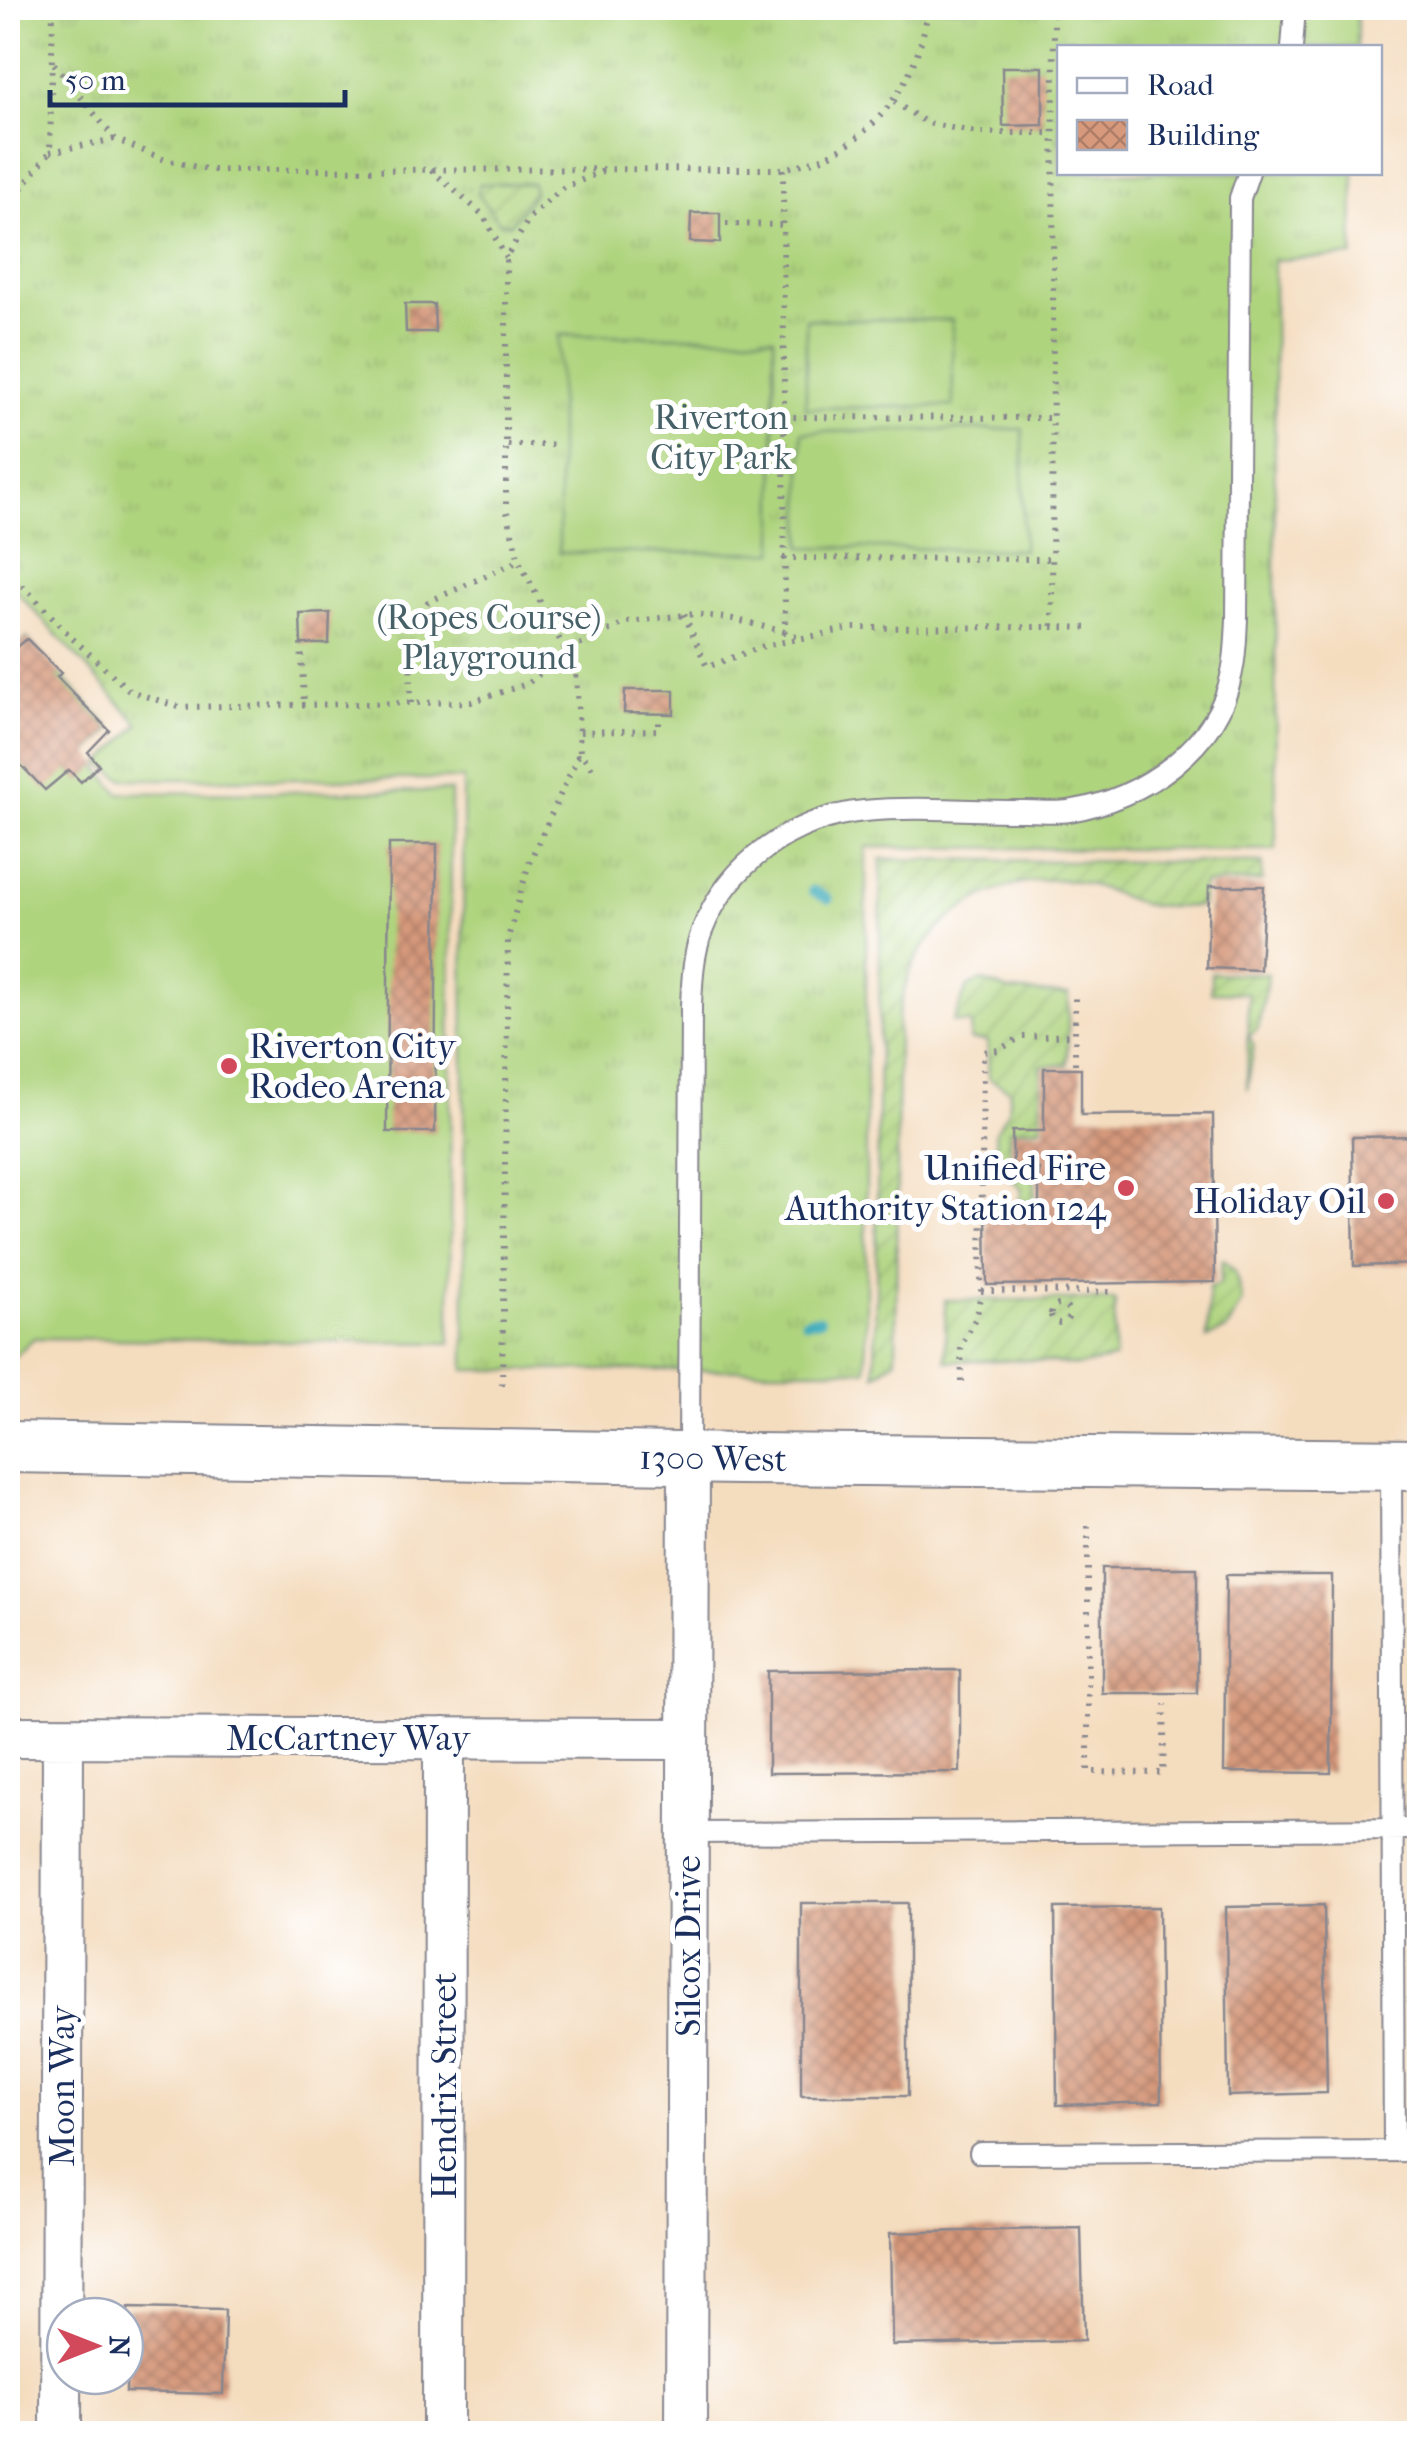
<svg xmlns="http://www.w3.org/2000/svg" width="1427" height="2441" font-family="'IM FELL French Canon',serif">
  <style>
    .grass { fill: url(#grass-tufts); stroke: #65826e; stroke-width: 2.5 }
    .garden { fill: url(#garden-furrows); stroke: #65826e; stroke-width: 2.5 }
    .pitch { fill: #afd47e; stroke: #65826e; stroke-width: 2.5 }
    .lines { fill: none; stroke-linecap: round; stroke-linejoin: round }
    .stream { stroke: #3baab9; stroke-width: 11 }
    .building { fill: url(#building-cross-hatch) }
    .service-casing { stroke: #88868e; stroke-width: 24 }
    .minor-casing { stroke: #88868e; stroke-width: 44 }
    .tertiary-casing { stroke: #88868e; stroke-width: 54 }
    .path { stroke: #88868e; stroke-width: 6; stroke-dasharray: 2.5 8; stroke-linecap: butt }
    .service { stroke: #fff; stroke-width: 20 }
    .minor { stroke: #fff; stroke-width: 40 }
    .tertiary { stroke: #fff; stroke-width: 50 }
    .poi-dot { fill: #d1495b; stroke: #fff; stroke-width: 4 }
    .labels { text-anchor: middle; stroke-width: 10; stroke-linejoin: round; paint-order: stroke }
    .park-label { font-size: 35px; fill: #476168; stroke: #fff }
    .poi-label { font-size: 35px; fill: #1b2f5e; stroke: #fff; text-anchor: end }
    .street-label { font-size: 35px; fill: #1b2f5e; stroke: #fff }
  </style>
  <defs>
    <pattern id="grass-tufts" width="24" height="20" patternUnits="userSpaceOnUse" patternTransform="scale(2.5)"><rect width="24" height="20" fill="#afd47e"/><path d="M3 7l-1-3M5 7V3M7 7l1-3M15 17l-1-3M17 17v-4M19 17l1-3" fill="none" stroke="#96b66f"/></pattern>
    <pattern id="garden-furrows" width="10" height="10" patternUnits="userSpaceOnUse" patternTransform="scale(2.5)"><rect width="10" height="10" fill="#afd47e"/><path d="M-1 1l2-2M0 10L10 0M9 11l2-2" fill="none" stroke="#96b66f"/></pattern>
    <pattern id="building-cross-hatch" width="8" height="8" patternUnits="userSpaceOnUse" patternTransform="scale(2.5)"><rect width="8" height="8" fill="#d6997b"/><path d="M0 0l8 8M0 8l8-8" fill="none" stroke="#ad7d68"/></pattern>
  </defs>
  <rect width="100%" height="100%" fill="#fff"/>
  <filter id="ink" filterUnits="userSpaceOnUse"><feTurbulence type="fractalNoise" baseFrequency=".01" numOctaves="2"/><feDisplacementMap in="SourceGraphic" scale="20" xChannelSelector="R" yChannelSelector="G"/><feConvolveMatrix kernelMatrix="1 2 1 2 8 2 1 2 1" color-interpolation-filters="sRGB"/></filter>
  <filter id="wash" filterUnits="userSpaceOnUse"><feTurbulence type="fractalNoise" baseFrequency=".0048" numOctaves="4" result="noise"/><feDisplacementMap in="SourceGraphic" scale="40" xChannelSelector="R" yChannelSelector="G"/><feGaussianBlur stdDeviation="2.25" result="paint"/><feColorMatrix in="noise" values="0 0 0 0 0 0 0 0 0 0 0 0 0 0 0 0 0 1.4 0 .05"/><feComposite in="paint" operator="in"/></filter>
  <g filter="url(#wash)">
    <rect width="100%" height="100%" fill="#f4dcbe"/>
    <path class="grass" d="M8,8H1357V47L1060,48V172L1354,173L1353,256L1274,260L1276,850L866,847V1370H465L463,779H123L101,764L139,724L8,582Z"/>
    <path class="garden" d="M532,183L534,193L510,224L500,223L477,193L480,184Z
      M881,859L1262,863V881L1203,884L1201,906C1184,906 1164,909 1147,905C1122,899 1101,885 1074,881C1011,872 942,907 913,965C905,981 902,1000 898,1017L896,1360L875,1375Z
      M1211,973L1268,974L1258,1028L1249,1036L1254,1046L1247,1090L1248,993L1211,992Z
      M981,981L1010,991L1069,995L1067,1065L1041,1066V1127L1009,1130L1010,1172H1035V1203L1019,1202L1022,1189L997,1165L995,1133L1008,1110L1010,1090L989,1079L987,1041L970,1040L971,1023L953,1022L968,986Z
      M1222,1260L1235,1271L1242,1301L1227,1330L1207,1338L1209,1287L1220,1284Z
      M945,1300H1115L1114,1359L1076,1366L1033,1360L946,1361Z"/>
    <path class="pitch" d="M806,319L952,320L953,406L806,408Z
      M559,335L774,337L775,552L559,553Z
      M1023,429V550L802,547V432Z
      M27,638L111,729L87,754L119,793L451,791L450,1343L34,1338L8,1362V654Z"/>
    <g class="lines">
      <path class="stream" d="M813,891L828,899
        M806,1321L819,1320"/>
    </g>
    <g id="blocks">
      <path class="building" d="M1002,67H1043V125L1003,126Z
        M691,213H720V243L690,242Z
        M405,304H434L435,332H406Z
        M330,613L329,644H301L300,614Z
        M27,639L61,673L57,677L109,730L88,752L99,765L81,782L69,770L45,790L15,759L8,766V653Z
        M625,690H674V714L624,713Z
        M389,844H437L435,1132H387Z
        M1209,886H1264L1260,970L1207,968Z
        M1410,932H1420V986H1410Z
        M1044,1068H1081V1115L1213,1114L1215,1282L987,1285L986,1208L1039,1207V1169H1013L1012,1131H1044Z
        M1420,1136V1264L1354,1266L1352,1137Z
        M1102,1568H1197V1693H1102Z
        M1226,1575H1332L1331,1773L1224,1772Z
        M960,1670V1772L768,1773V1671Z
        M801,1903H908V2096H801Z
        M1324,1905L1327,2093L1228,2096L1226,1907Z
        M1159,1907L1161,2102L1057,2105L1055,1908Z
        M1081,2228L1084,2341L892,2345L890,2233Z
        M128,2308L225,2310L223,2394L126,2392Z"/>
    </g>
  </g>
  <g filter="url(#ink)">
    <use href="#blocks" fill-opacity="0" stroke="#88868e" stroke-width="2.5"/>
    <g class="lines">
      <defs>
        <path id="service" d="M1292,48L1295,8
          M689,1457L691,1006C692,981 693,955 702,931C728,863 793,818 864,811C916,806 972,811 1024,811C1039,811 1055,813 1069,811C1143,799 1218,748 1232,672C1236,654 1236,636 1237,619L1240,198L1249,172
          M1391,1467L1394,2151
          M688,1833L1420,1829
          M980,2153L1420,2151"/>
        <path id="minor" d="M8,1737L688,1739
          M61,2434L63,1738
          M443,2434L444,1738
          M686,2434L689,1458"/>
        <path id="tertiary" d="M8,1447L739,1459L1420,1465"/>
      </defs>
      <use href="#service" class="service-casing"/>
      <use href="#minor" class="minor-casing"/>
      <use href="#tertiary" class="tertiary-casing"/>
      <path class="path" d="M54,64L115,139L165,160L211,170L783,169C797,165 814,162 827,156C886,127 920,71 928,8
        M894,102L927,123L978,133H1054
        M50,152L115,139
        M783,169L785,632L799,637
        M431,170L483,215L506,258
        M8,205L50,152L53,8
        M726,224L781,225
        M783,417L1054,418
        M508,445H559
        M783,558L1054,559
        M8,570L72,638L130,691L179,707L471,702L527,684L567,651L626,622L695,614L733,619L785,632
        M684,614L707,667L764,646L853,628L1052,627L1054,8
        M1052,627L1093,628
        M301,644L304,704
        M411,703L410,628L428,602L519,561
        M580,732L659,730V722
        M592,768L580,752L576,671L519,561L506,508V258L530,217L563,188L603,171
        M1075,1064V995
        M981,1291L1117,1292
        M1051 1314a9 9 0 1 1 18 0a9 9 0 1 1-18 0Z
        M962,1382L961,1346L977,1316L981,1291L983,1052L999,1050L1021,1037L1075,1035
        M502,1385L508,938L529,863L578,756L583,760
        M1088,1526V1772L1163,1773L1165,1704"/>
      <use href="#service" class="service"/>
      <use href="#minor" class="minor"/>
      <use href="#tertiary" class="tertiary"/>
    </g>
  </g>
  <g class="poi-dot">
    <circle cx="229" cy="1066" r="10"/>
    <circle cx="1126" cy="1188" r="10"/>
    <circle cx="1386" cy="1201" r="10"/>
  </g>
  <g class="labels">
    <g class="park-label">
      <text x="721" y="429">Riverton<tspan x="721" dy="40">City Park</tspan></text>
      <text x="489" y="629">(Ropes Course)<tspan x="489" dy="40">Playground</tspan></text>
    </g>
    <g class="poi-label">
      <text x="249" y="1058" text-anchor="start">Riverton City<tspan x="249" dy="40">Rodeo Arena</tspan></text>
      <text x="1106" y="1180">Unified Fire<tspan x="1106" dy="40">Authority Station 124</tspan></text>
      <text x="1366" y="1213">Holiday Oil</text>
    </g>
    <g class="street-label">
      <text transform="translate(713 1458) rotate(1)" y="12">1300 West</text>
      <text x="348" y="1750">McCartney Way</text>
      <text transform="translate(688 1946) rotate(-90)" y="12">Silcox Drive</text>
      <text transform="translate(62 2086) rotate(-90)" y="12">Moon Way</text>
      <text transform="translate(444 2086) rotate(-90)" y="12">Hendrix Street</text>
    </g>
  </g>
  <rect width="1427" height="2441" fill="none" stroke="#fff" stroke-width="40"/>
  <rect x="1057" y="45" width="325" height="130" fill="#ffffff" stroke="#a4acbf" stroke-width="2.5"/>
  <rect x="1077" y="78" width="50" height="15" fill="#ffffff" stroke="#a4acbf" stroke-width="2.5"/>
  <text x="1147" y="95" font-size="30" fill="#1b2f5e">Road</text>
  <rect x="1077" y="120" width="50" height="30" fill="url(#building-cross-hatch)" stroke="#a4acbf" stroke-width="2.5"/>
  <text x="1147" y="145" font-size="30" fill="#1b2f5e">Building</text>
  <g transform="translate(95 2346) rotate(90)"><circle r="48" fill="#ffffff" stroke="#a4acbf" stroke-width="2.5"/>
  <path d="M0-8L18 38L0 25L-18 38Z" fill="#d1495b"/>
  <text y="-15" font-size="28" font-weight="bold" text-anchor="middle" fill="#1b2f5e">N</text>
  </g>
  <path d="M50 90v15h295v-15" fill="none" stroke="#1b2f5e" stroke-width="5"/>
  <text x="65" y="90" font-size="30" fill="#1b2f5e" stroke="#ffffff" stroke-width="8" paint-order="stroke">50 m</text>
</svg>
